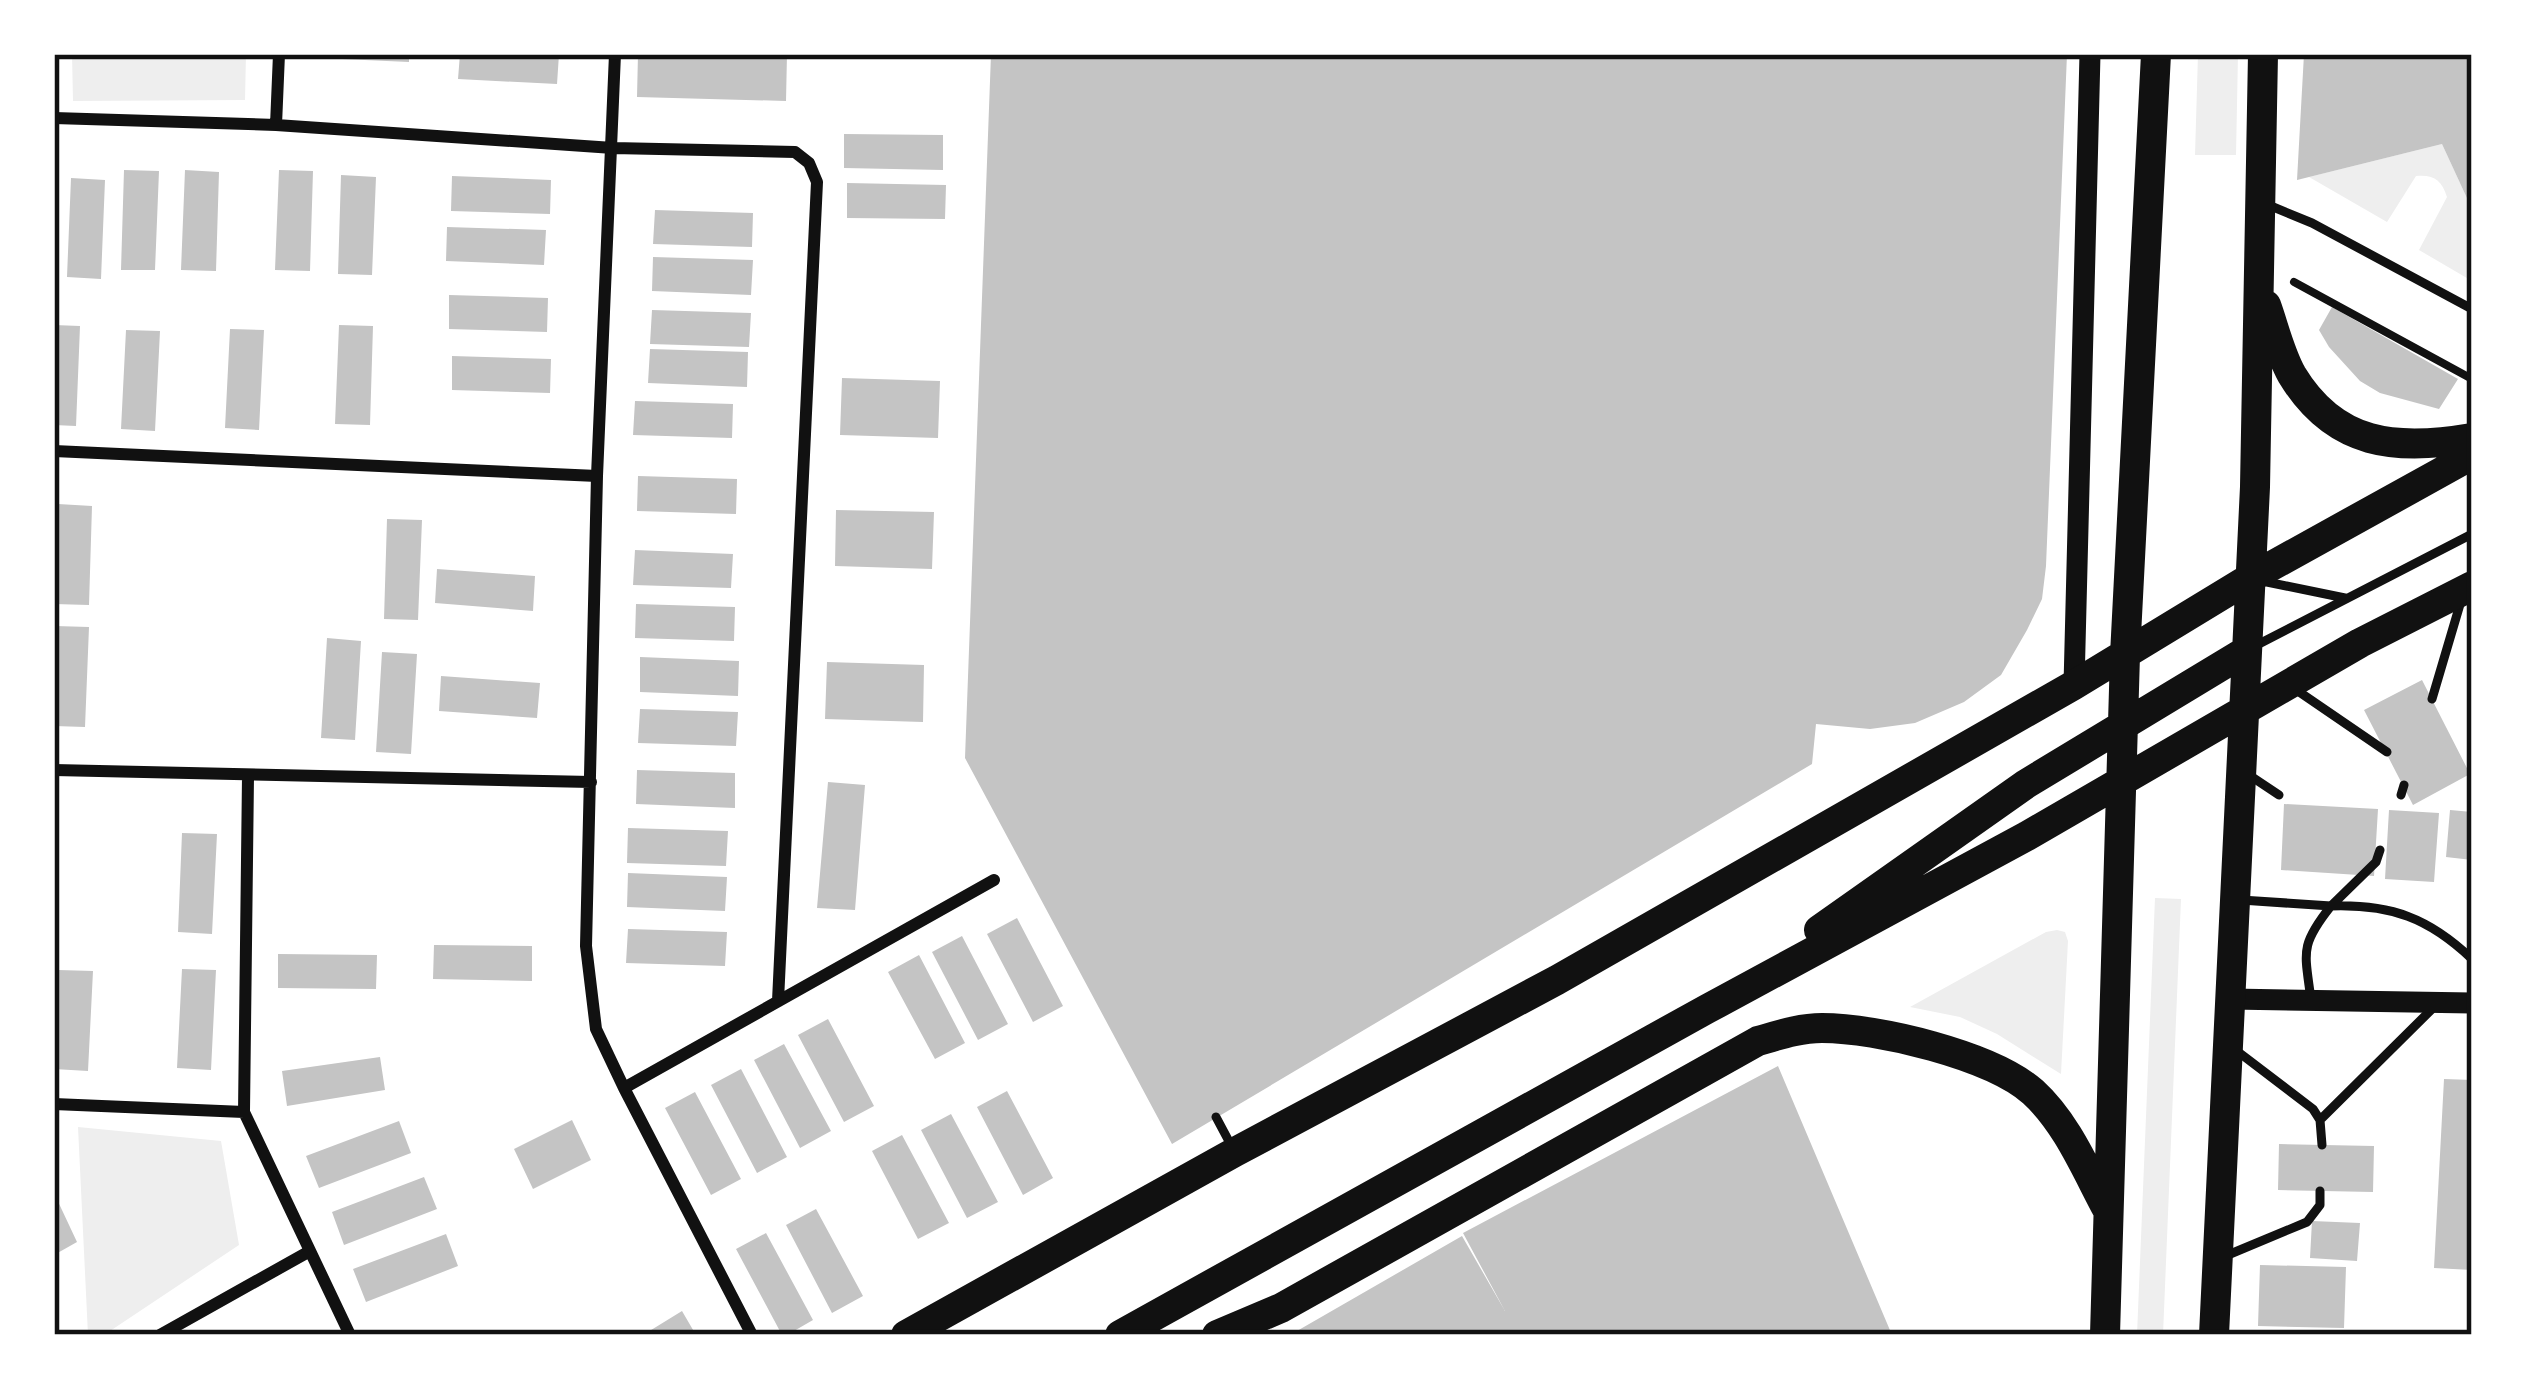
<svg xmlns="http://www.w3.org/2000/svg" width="2526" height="1389" font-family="Montserrat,sans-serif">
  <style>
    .green { fill: #eee }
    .building { fill: #c4c4c4 }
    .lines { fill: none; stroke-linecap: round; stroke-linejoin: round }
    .path { stroke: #111; stroke-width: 8 }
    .service { stroke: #111; stroke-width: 9 }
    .minor { stroke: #111; stroke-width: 12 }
    .tertiary { stroke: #111; stroke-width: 21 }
    .primary { stroke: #111; stroke-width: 30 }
    .neatline { fill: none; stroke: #111; stroke-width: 4.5 }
  </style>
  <rect width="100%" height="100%" fill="#fff"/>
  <path class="green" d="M72,54H246L245,100L73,101Z
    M2198,54H2238L2236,155H2195Z
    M2442,144L2472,209V281L2419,250L2447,197C2442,180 2433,174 2416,176L2387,222L2309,177Z
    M2155,898L2181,899L2163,1335H2137Z
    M2057,930L2065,932L2068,941L2061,1074L1997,1034L1960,1017L1910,1007L2046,932Z
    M78,1127L221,1141L239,1245L104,1335H88Z"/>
  <path class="building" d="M320,54H409V62L320,58Z
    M460,54H559L557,84L458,79Z
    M638,54H787L786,101L637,97Z
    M991,54H2067L2046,566L2042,599L2027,630L2001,675L1964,702L1915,723L1870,729L1816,724L1812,764L1172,1144L965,758Z
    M2304,54H2472V209L2442,144L2297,180Z
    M844,134L943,135V170L844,168Z
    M124,170L159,171L155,270H121Z
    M185,170L219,172L216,271L181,270Z
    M279,170L313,171L310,271L275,270Z
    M341,175L376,177L372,275L338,274Z
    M452,176L551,180L550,214L451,211Z
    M71,178L105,180L101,279L67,277Z
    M847,183L946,185L945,219L847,218Z
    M655,210L753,213L752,247L653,244Z
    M447,227L546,230L544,265L446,261Z
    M653,257L753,260L751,295L652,291Z
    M449,295L548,298L547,332L449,329Z
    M2332,307L2458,379L2439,409L2380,393L2360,381L2329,347L2319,330Z
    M652,310L751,313L749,347L650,344Z
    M54,325L80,326L76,426L54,425Z
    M339,325L373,326L370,425L335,424Z
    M230,329L264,330L259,430L225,428Z
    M126,330L160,331L155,431L121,429Z
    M650,349L748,352L747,387L648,383Z
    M452,356L551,359L550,393L452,390Z
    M842,378L940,381L938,438L840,435Z
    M635,401L733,404L732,438L633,435Z
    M638,476L737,479L736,514L637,511Z
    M58,504L92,506L89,605L54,604Z
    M836,510L934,512L932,569L835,566Z
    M387,519L422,520L418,620L384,619Z
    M635,550L733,554L731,588L633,585Z
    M437,569L535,576L533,611L435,603Z
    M636,604L735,607L734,641L635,638Z
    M55,626L89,627L85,727L54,726Z
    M327,638L361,641L355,740L321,738Z
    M382,652L417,654L411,754L376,752Z
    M640,657L739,661L738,696L640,692Z
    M827,662L924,665L923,722L825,719Z
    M441,676L540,683L537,718L439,711Z
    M2422,680L2470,774L2413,805L2364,710Z
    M640,709L738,712L736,746L638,743Z
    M637,770L735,773V808L636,804Z
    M828,782L865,785L855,910L817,908Z
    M2284,804L2378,809L2374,876L2281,870Z
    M2389,810L2439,813L2434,882L2385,879Z
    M2450,810L2472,812V860L2446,857Z
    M628,828L728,831L726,866L627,863Z
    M182,833L217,834L212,934L178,932Z
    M628,873L727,877L725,911L627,907Z
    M1017,918L1063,1006L1033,1022L987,934Z
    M628,929L727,932L725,966L626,963Z
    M962,936L1008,1024L978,1040L932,952Z
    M434,945L532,946V981L433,979Z
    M278,954L377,955L376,989L278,988Z
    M919,955L965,1043L935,1059L888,972Z
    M182,969L216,970L211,1070L177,1068Z
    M58,970L93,971L88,1071L54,1069Z
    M828,1019L874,1106L844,1122L798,1035Z
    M784,1044L831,1131L800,1148L754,1060Z
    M380,1057L385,1090L287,1106L282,1071Z
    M1778,1066L1892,1335H1290L1462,1236L1505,1311L1463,1233Z
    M741,1069L787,1157L757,1173L711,1085Z
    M2444,1079L2472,1080V1270L2434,1268Z
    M1007,1091L1053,1178L1023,1195L977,1107Z
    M695,1092L741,1179L711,1195L665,1108Z
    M951,1114L998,1202L967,1218L921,1130Z
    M572,1120L591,1160L533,1189L514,1149Z
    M399,1121L411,1153L319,1188L306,1156Z
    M902,1135L949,1223L918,1239L872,1151Z
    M2279,1144L2374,1146L2373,1192L2278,1190Z
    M424,1177L437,1209L344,1245L332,1212Z
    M54,1193L77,1242L54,1255Z
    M816,1209L863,1296L832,1313L786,1225Z
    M2312,1221L2360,1223L2357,1261L2310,1258Z
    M766,1233L813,1320L787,1335H782L736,1249Z
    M446,1234L458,1266L366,1302L353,1269Z
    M2260,1265L2346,1267L2344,1328L2258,1326Z
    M682,1311L696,1335H643Z"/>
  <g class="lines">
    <path class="path" d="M2294,282L2472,379"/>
    <path class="service" d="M2266,204L2312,223L2472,309
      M2262,581L2345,598
      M2253,647L2472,534
      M2292,687L2387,752
      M2432,699L2461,601
      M2249,775L2279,795
      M2401,795L2404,785
      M2241,900L2331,906L2376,862L2380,850
      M2311,1000C2305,952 2299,946 2331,906C2391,904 2429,918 2472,959
      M2233,1048L2313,1109L2320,1120L2322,1145
      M1216,1117L1232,1147
      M2320,1120L2436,1005
      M2223,1257L2307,1222L2320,1205V1191"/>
    <path class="minor" d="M615,54L597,476L586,946L596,1029L624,1088L752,1335
      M54,118L276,125L613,148L795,152L809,163L817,182L778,1001
      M276,125L279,54
      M54,451L597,476
      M54,770L591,782
      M248,776L244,1112L350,1335
      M624,1088L994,880
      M54,1104L244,1112
      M160,1335L310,1251"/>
    <path class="tertiary" d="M2074,685L2090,54
      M2231,999L2472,1003"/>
    <path class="primary" d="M2266,305C2274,327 2280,354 2292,375C2335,446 2396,451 2472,438
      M1819,930L2026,784L2246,651
      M906,1335L1235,1152L1557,980L2074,685L2250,578L2472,455
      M1120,1335L1707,1009L2027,836L2360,643L2472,586
      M1217,1335L1281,1308L1758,1041C1779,1035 1800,1028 1822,1028C1877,1028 1991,1055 2033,1092C2067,1123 2086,1170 2107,1209
      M2105,1335L2125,655L2156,54
      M2214,1335L2255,487L2263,54"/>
  </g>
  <rect width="2526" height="1389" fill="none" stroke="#ffffff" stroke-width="114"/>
  <rect x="57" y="57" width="2412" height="1275" class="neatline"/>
</svg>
